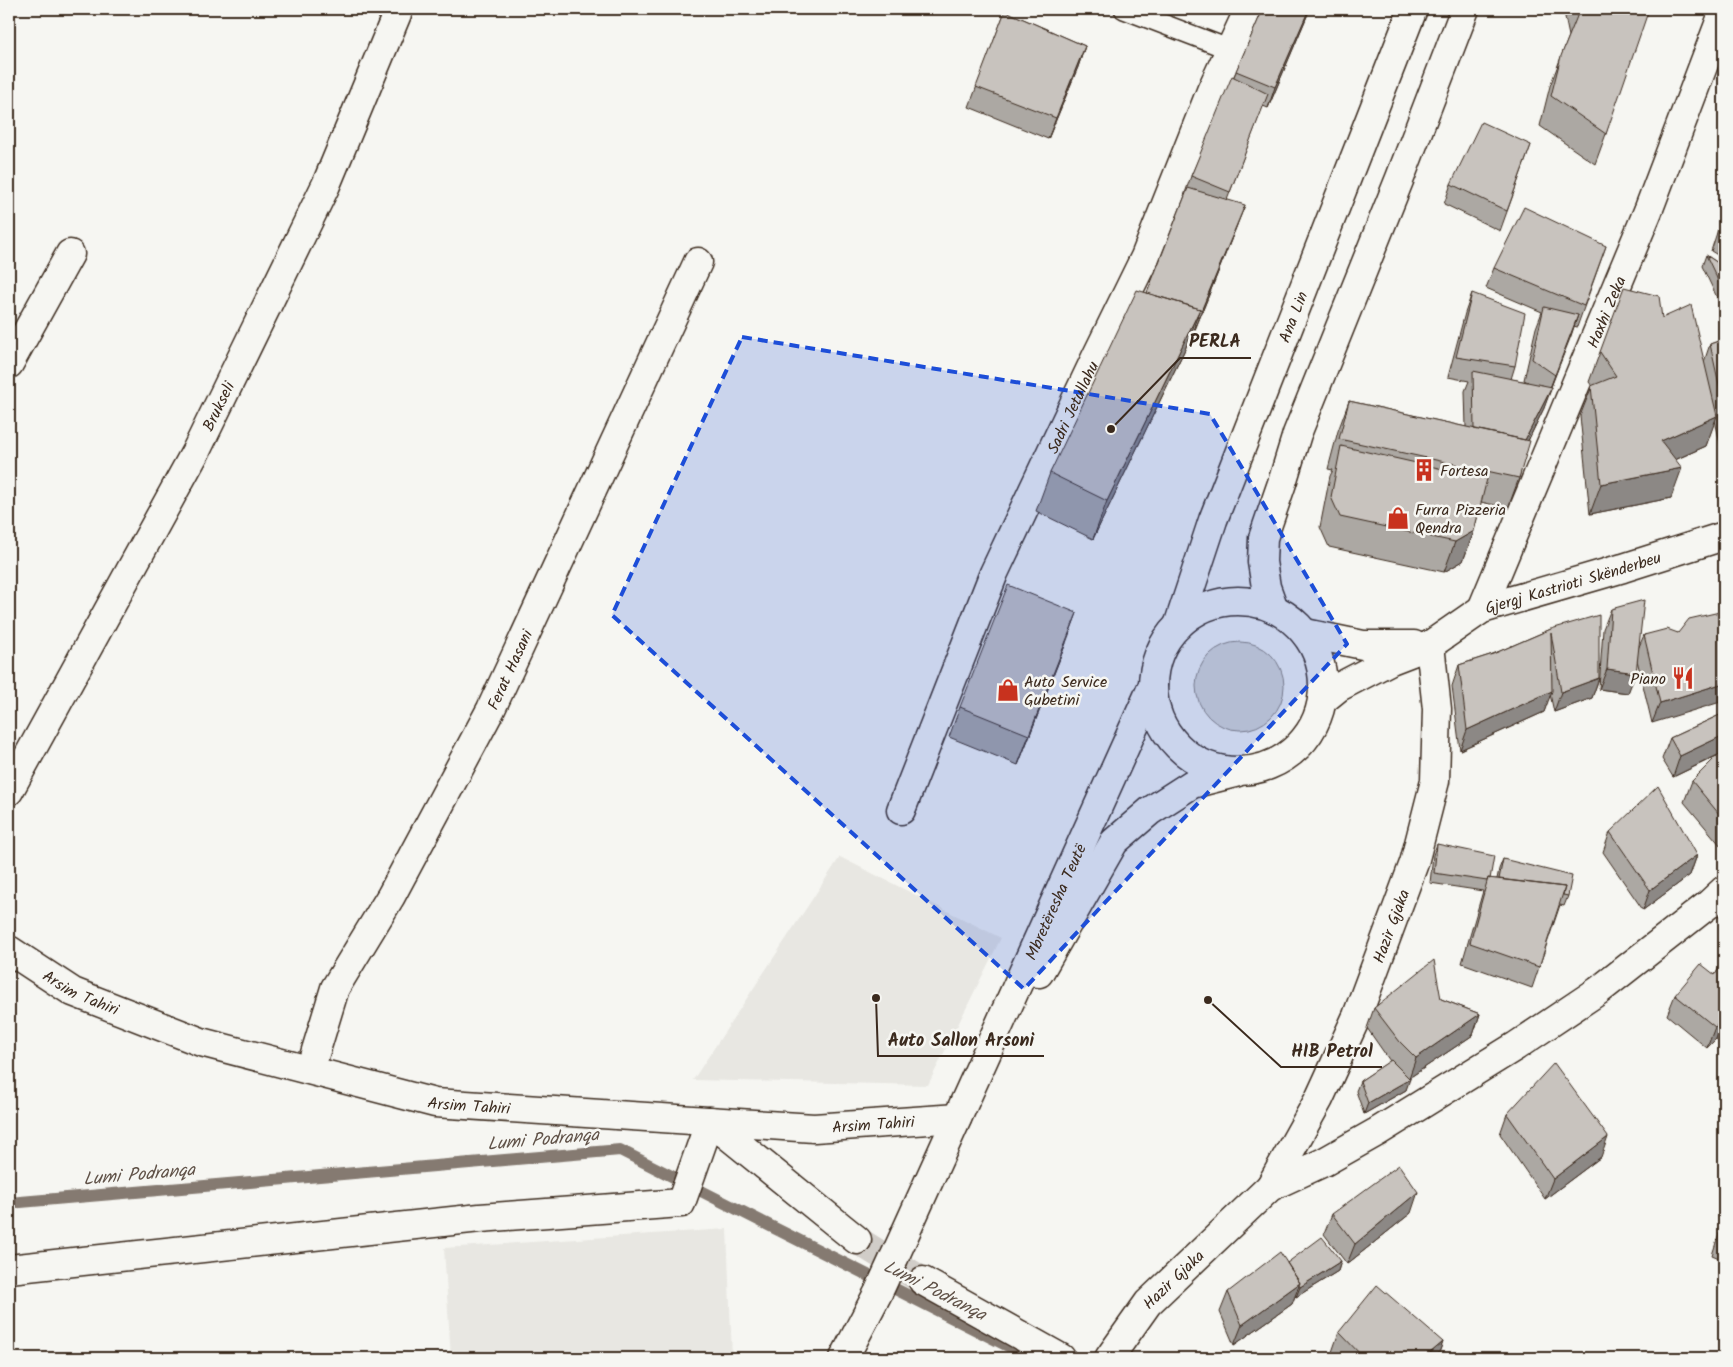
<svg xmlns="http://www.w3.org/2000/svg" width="1733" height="1367" font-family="Kalam,sans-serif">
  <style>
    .built { fill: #e8e7e2 }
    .green { fill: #dad9d3; stroke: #8a8278 }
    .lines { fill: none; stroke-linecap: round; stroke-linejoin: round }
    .stream { stroke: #857a71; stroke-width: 12 }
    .street-tunnel { stroke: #d1cdc8; stroke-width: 28; stroke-dasharray: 28 14; stroke-linecap: butt }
    .lane-casing { stroke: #3b2a1e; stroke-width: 22 }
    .street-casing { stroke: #3b2a1e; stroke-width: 31 }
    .secondary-casing { stroke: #3b2a1e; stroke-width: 31 }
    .primary-casing { stroke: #3b2a1e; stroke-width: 31 }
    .lane { stroke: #f6f6f2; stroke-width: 19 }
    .street { stroke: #f6f6f2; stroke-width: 28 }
    .secondary { stroke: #f6f6f2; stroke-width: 28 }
    .primary { stroke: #f6f6f2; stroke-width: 28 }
    .primary-bridge-casing { stroke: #3b2a1e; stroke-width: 31; stroke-linecap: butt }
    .primary-bridge { stroke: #f6f6f2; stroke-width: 28 }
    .wall { fill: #aca8a3; stroke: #3b2a1e }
    .shaded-wall { fill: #8c8885; stroke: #3b2a1e }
    .building { fill: #c8c3be; stroke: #3b2a1e }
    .marked { fill: #1d4ed8; fill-opacity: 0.2; stroke: #1d4ed8; stroke-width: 4; stroke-dasharray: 10 6; stroke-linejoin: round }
    .labels { text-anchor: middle; stroke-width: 5; stroke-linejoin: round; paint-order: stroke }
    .street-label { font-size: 16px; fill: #3b2a1e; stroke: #f6f6f2 }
    .poi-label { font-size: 16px; fill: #3b2a1e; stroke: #f6f6f2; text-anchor: start }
    .water-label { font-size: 18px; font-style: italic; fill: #605248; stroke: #f6f6f2 }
    .leader { fill: none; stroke: #3b2a1e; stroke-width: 2 }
    .callout-dot { fill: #3b2a1e; stroke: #f6f6f2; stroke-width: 2 }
    .callout-label { font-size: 18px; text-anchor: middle; font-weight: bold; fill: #3b2a1e; stroke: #f6f6f2; stroke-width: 5; stroke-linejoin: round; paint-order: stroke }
  </style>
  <rect width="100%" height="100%" fill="#f6f6f2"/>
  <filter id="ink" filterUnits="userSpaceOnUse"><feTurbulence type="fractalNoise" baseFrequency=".02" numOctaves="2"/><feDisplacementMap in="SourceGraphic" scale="10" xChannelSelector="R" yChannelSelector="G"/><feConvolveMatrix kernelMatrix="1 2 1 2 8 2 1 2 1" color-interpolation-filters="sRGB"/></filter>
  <g filter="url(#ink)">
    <path class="built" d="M840,857L1001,938L928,1085L693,1080Z
      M727,1229L732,1358H451L444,1248Z"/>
    <path class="green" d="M1196 686a44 44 0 1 1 88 0a44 44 0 1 1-88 0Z"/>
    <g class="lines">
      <path class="stream" d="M9,1203L620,1150L1032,1358"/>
      <path class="street-tunnel" d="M857,1240L923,1281"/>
      <defs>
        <path id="lane" d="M1124,9L1231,50"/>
        <g id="street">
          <path d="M9,364L70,254"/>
          <path id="s1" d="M1482,609L1648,211L1724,11"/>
          <path id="s2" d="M9,791L196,451L326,185L399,9"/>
          <path id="s3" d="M901,810L994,573L1097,355L1145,257L1211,91L1249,9"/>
          <path id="s4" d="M9,950L73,992L201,1042L435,1103L814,1128L957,1118"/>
          <path id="s5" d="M310,1070L335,988L391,896L491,709L698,262"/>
          <path d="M9,1269L480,1218L681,1203L710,1121L857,1240"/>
          <path d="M923,1281L1061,1358"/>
        </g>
        <g id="secondary">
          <path d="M1305,633L1363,645H1414"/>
          <path id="s6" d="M1323,700L1339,687L1391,660L1430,645L1482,609L1623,568L1724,536"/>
          <path id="s7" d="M1270,1187L1319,1099L1357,1016L1414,863L1435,781L1437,709L1430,645"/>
          <path id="s8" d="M1109,1358L1148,1303L1270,1187L1324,1162L1377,1132L1516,1046L1598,991L1709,904L1724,890"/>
        </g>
        <g id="primary">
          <circle cx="1238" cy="686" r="85"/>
          <path d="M1274,609L1266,587L1262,562L1263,538L1282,483L1297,434L1400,178L1465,9"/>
          <path id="s9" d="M1178,626L1213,520L1413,9"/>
          <path d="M1039,973L1114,842L1150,811L1192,784L1235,773"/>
          <path id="s10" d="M894,1258L1153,685"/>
          <path d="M844,1358L878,1293"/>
        </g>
      </defs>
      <use href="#lane" class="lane-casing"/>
      <use href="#street" class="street-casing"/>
      <use href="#secondary" class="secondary-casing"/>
      <use href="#primary" class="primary-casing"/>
      <use href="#lane" class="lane"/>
      <use href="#street" class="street"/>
      <use href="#secondary" class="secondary"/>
      <use href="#primary" class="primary"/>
      <defs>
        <path id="primary-bridge" d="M878,1293L894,1258"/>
      </defs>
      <use href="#primary-bridge" class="primary-bridge-casing"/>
      <use href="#primary-bridge" class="primary-bridge"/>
    </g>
    <path class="wall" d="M1263,9H1310L1268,108L1263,106L1227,200L1237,225L1192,337L1190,336L1186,347L1093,539L1036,511L1050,473L1147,293L1185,197L1184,196L1191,176Z
      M1568,9H1638L1606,134L1595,164L1540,126L1550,86L1569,36L1565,17Z
      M1005,11L1085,46L1078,67L1048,139L969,107Z
      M1531,145L1500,231L1444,204L1451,184Z
      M1724,211V259L1711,251Z
      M1606,246L1577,327L1574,326L1551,387L1544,408L1528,441L1519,478L1508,508L1481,502L1474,531L1463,561L1444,572L1329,547L1320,527L1330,476L1333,470L1328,469L1338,431L1349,401L1466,427L1465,391L1469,381L1448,377L1465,313L1472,293L1515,366L1511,379L1528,382L1524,380L1536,328L1542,312L1486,288L1494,268Z
      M1706,255L1724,267V312L1702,266Z
      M1662,318L1704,362L1710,344L1724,339V452L1722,453L1715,420L1706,446L1675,460L1671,498L1590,514L1580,416L1592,386L1589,382L1600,352Z
      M1611,609L1638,649L1644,635L1678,633L1724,611L1652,723L1637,660L1628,693L1599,689L1603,629Z
      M1551,629L1599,678L1592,698L1554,712L1550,694L1544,712L1460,750L1452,686L1459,665L1493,654Z
      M1066,643L1018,765L949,737L960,707Z
      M1724,713V841L1721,846L1684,802L1692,781L1719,755L1673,777L1662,759L1670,738Z
      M1610,832L1697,855L1690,875L1643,910L1603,852Z
      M1437,844L1490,879H1497L1499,869L1503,859L1568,896L1564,906L1560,905L1532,988L1462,963L1483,891L1430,883L1433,855Z
      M1724,960V1045L1716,1039L1707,1048L1667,1015L1675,995L1715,975Z
      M1441,999L1480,1014L1473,1035L1409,1078L1406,1090L1364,1114L1356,1091L1360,1081L1390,1061L1367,1028L1374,1008Z
      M1507,1114L1601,1157L1545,1199L1500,1134Z
      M1411,1213L1347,1264L1324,1234L1332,1214Z
      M1724,1218V1260L1712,1255Z
      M1341,1261L1338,1271L1296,1297L1295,1296L1292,1304L1234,1345L1220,1312L1228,1292L1287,1263Z
      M1339,1332L1443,1342L1437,1358H1337L1332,1352Z"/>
    <path class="shaded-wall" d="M1309,9H1310L1307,16L1268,108L1275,87Z
      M1085,46L1078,67L1048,139L1056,118Z
      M1245,205L1237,225L1192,337L1199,316Z
      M1200,309L1186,347L1093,539L1107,501Z
      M1578,315L1571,336L1547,396L1555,375Z
      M1552,387L1544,408L1515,467L1522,446Z
      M1717,416L1706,446L1650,471L1661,441Z
      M1682,468L1671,498L1590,514L1601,484Z
      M1474,531L1463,561L1444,572L1455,542Z
      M1077,613L1066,643L1018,765L1029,735Z
      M1607,669L1636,673L1628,693L1599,689Z
      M1599,678L1592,698L1554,712L1561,692Z
      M1724,683V701L1652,723L1660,703Z
      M1552,691L1544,712L1460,750L1467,730Z
      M1724,735V752L1673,777L1680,756Z
      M1724,836V841L1721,846Z
      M1697,855L1690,875L1643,910L1650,890Z
      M1480,1014L1473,1035L1409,1078L1416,1058Z
      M1724,1019L1716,1039L1707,1048L1715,1027Z
      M1410,1079L1406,1090L1364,1114L1368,1103Z
      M1608,1137L1601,1157L1545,1199L1553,1179Z
      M1418,1192L1411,1213L1347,1264L1355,1244Z
      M1341,1261L1338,1271L1296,1297L1300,1287Z
      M1300,1283L1292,1304L1234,1345L1242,1325Z
      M1443,1342L1437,1358H1424Z"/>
    <path class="building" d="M1263,9H1309L1275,87L1236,71Z
      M1580,9H1638L1648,12L1606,134L1551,96L1561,56Z
      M1005,11L1085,46L1056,118L976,87Z
      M1232,76L1268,94L1230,192L1191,176Z
      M1481,122L1531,145L1507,211L1451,184Z
      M1188,188L1245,205L1199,316H1197L1200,309L1147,293Z
      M1524,207L1606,246L1584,306L1494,268Z
      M1724,213V234L1718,231Z
      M1706,255L1724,267V293Z
      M1624,287L1659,296L1662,318L1691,305L1717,416L1661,441L1682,468L1601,484L1591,386L1616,376L1600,352Z
      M1137,290L1200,309L1107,501L1050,473Z
      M1472,293L1525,313L1515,366L1456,357Z
      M1544,307L1578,315L1555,375L1532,359Z
      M1724,339V407L1710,344Z
      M1473,371L1552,387L1525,440L1474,429Z
      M1349,401L1530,441L1519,478L1339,439Z
      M1341,446L1487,479L1474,531L1455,542L1340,517L1331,497Z
      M1008,585L1077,613L1029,735L960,707Z
      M1644,600L1636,673L1607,669L1611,609Z
      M1724,611V683L1660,703L1644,635L1667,629L1678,633L1689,619Z
      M1599,615V678L1561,692L1551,633L1552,691L1467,730L1459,665L1493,654L1551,629Z
      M1724,713V735L1680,756L1670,738Z
      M1724,749V820L1692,781Z
      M1658,786L1697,855L1650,890L1610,832Z
      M1437,844L1494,856L1490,879L1488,878L1487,881L1434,873Z
      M1503,859L1572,876L1568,896L1563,895L1565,887L1499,879Z
      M1488,878L1565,887L1539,967L1470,943Z
      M1434,960L1441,999L1480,1014L1416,1058L1400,1042L1374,1008Z
      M1724,960V1019L1715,1027L1675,995L1701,964L1715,975Z
      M1391,1060L1410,1079L1368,1103L1360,1081Z
      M1554,1063L1608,1137L1553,1179L1507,1114Z
      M1399,1165L1418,1192L1355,1244L1332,1214Z
      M1724,1221V1236L1720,1234Z
      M1322,1237L1341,1261L1300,1287L1299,1285L1300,1283L1287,1263Z
      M1280,1252L1300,1283L1242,1325L1228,1292Z
      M1377,1285L1443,1342L1424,1358H1364L1339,1332Z"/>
  </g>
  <path class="marked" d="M742,337L1210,414L1347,644L1024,989L612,615Z"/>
  <defs>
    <symbol id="building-bare" viewBox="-9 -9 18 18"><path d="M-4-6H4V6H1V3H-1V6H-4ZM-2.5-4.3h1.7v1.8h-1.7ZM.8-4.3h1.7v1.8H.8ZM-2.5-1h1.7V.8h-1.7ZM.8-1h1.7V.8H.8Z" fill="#c8321e" stroke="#f6f6f2" stroke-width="2.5" paint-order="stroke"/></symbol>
    <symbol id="shop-bare" viewBox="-9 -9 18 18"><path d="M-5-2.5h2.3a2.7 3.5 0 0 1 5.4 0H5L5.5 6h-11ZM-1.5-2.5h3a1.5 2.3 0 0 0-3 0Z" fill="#c8321e" stroke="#f6f6f2" stroke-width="2.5" paint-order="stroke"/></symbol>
    <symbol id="restaurant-bare" viewBox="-9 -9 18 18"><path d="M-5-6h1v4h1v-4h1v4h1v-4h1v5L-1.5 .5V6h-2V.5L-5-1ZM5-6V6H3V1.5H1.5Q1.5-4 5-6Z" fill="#c8321e" stroke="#f6f6f2" stroke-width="2.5" paint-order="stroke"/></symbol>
  </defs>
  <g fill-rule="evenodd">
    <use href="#building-bare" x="1408" y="454" width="32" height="32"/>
    <use href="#shop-bare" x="1382" y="502" width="32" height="32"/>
    <use href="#restaurant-bare" x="1667" y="662" width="32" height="32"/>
    <use href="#shop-bare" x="992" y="674" width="32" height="32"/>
  </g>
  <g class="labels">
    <g class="street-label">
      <text dy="6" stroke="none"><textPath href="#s1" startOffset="322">Haxhi Zeka</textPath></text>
      <text dy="6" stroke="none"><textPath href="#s9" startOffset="330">Ana Lin</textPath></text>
      <text dy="6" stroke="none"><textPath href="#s2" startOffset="438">Brukseli</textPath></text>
      <text dy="6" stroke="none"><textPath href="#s3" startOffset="438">Sadri Jetullahu</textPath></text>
      <text dy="6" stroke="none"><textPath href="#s6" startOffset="279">Gjergj Kastrioti Skënderbeu</textPath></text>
      <text dy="6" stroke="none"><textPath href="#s5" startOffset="449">Ferat Hasani</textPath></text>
      <text dy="6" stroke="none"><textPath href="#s10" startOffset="391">Mbretëresha Teutë</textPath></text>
      <text dy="6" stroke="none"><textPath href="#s7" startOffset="288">Hazir Gjaka</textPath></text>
      <text dy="6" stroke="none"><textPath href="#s4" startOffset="84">Arsim Tahiri</textPath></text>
      <text dy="6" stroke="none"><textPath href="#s4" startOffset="490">Arsim Tahiri</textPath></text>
      <text dy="6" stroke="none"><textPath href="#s4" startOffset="895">Arsim Tahiri</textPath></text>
      <text dy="6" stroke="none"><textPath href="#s8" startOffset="102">Hazir Gjaka</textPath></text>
    </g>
    <g class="poi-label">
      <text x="1440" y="476">Fortesa</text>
      <text x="1415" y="515">Furra Pizzeria<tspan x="1415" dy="18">Qendra</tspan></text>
      <text x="1666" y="684" text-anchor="end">Piano</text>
      <text x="1024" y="687">Auto Service<tspan x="1024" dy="18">Gubetini</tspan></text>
    </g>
    <g class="water-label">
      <text transform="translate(543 1139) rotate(-5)" y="6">Lumi Podranqa</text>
      <text transform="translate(139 1174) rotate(-5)" y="6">Lumi Podranqa</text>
      <text transform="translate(935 1290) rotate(27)" y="6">Lumi Podranqa</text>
    </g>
  </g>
  <path class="leader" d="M1111 429L1180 358H1251M876 998L878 1056H1044M1208 1000L1281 1067H1382"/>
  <g class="callout-dot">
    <circle cx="1111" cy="429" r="5"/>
    <circle cx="876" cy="998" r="5"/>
    <circle cx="1208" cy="1000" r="5"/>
  </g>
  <g class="callout-label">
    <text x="1215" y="347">PERLA</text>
    <text x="961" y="1046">Auto Sallon Arsoni</text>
    <text x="1332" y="1057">HIB Petrol</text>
  </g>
  <rect width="1733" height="1367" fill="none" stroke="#f6f6f2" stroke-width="30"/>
  <rect x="15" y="15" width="1703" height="1337" fill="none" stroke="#3b2a1e" stroke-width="2" filter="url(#ink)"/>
</svg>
